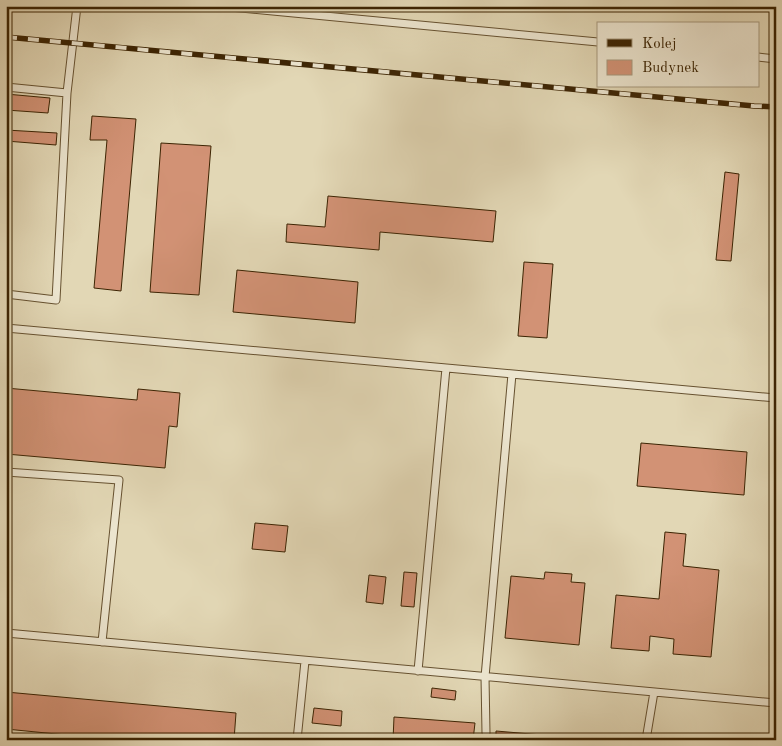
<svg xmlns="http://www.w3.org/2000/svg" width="782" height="746" font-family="'Old Standard TT',serif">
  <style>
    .building { fill: #d29275; stroke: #3c2403 }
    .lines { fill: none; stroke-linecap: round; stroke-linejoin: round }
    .service-casing { stroke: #665130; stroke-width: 9 }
    .service { stroke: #ece5cf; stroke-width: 7 }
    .rail-casing { stroke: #3c2403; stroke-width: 5.5 }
    .rail { stroke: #ece5cf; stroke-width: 4; stroke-dasharray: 11; stroke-linecap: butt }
  </style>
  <rect width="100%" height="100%" fill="#e2d7b5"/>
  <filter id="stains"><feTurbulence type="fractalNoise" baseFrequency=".004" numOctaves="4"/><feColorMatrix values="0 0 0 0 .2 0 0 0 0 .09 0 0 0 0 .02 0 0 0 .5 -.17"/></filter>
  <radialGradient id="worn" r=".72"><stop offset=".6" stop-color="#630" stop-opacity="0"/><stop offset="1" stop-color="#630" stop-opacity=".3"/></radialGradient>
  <path class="building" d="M6,94L50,98L48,113L6,110Z
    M92,116L136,119L121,291L94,288L107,140H90Z
    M6,130L57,133L56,145L6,141Z
    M161,143L211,146L199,295L150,292Z
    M725,172L739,174L731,261L716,260Z
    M328,196L496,211L493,242L380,232L379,250L286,242L287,224L325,227Z
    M524,262L553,264L547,338L518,336Z
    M237,270L358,282L355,323L233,312Z
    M6,388L137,400L138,389L180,393L177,427L169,426L165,468L6,454Z
    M641,443L747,452L744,495L637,486Z
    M255,523L288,526L285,552L252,549Z
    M665,532L686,534L683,566L719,570L711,657L673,654L674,639L650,636L649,651L611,648L616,595L659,599Z
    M404,572L417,573L414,607L401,606Z
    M545,572L572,574L571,582L585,583L579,645L505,638L511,576L544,579Z
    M369,575L386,577L383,604L366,602Z
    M432,688L456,691L455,700L431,697Z
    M6,692L236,713L234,740H117L6,729Z
    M314,708L342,711L341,726L312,723Z
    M394,717L475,723L473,740H393Z
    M496,731L577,738L576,740H496Z"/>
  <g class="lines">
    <defs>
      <path id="service" d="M220,6L598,42
        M758,57L776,59
        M6,87L67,93
        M6,294L56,300L67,93L77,6
        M6,328L776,398
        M6,472L119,480L102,642
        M6,633L776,703
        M418,671L446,368
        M486,733L485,677L512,374
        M297,740L305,661
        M646,740L654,692"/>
    </defs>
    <use href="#service" class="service-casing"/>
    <use href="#service" class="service"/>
    <defs>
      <path id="rail" d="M6,37L754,106L776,107"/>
    </defs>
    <use href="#rail" class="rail-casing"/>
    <use href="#rail" class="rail"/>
  </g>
  <rect width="782" height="746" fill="none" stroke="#e2d7b5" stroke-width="25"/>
  <rect x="8" y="8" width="767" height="731" fill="none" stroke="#3c2403" stroke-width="2.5"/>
  <rect x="12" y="12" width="757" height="721" fill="none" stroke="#3c2403"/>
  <rect x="597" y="22" width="162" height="65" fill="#ece5cf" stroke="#a6987d"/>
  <rect x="607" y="39" width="25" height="8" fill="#3c2403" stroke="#a6987d"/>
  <text x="642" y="48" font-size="15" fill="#3c2403">Kolej</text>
  <rect x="607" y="60" width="25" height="15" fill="#d29275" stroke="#a6987d"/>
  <text x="642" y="72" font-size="15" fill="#3c2403">Budynek</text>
  <rect width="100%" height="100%" filter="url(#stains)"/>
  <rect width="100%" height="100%" fill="url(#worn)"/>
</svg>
